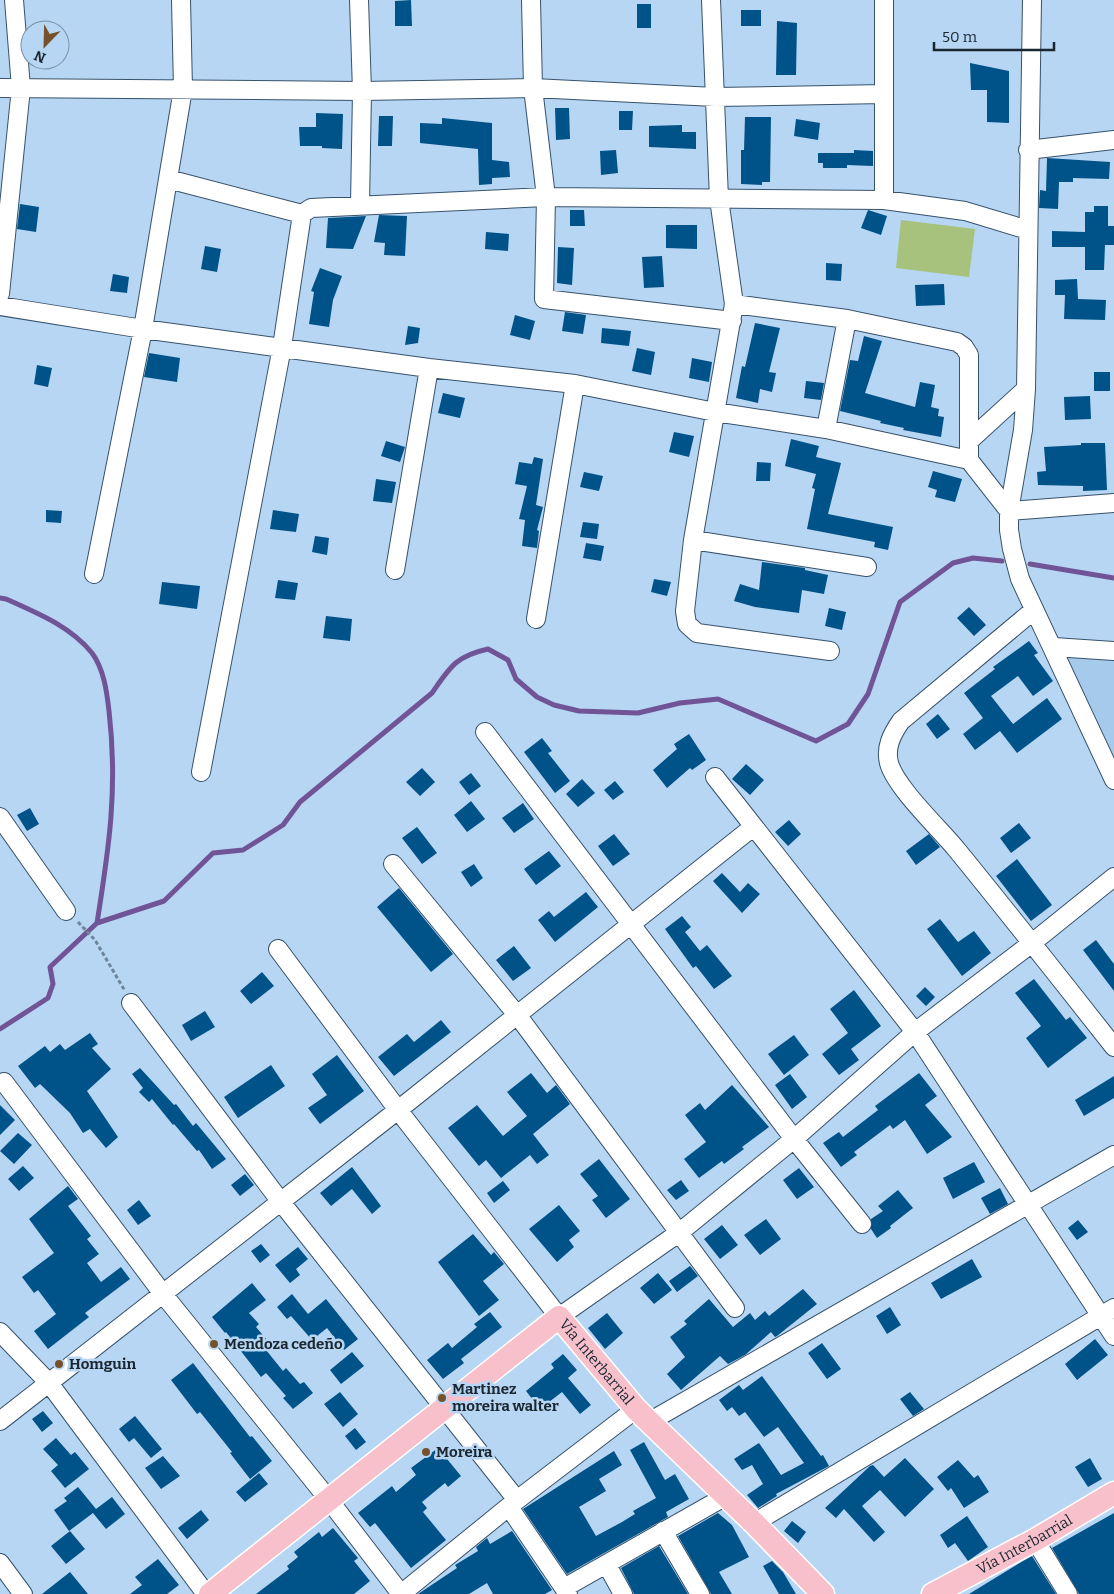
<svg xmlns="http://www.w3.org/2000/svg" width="1114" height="1594" font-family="Bitter,serif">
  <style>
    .built { fill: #a5caeb }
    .green { fill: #a6c27d }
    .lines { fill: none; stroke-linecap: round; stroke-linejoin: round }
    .stream { stroke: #715496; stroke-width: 5 }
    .building { fill: #005389 }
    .minor-casing { stroke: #37526b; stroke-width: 20 }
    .major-casing { stroke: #fff; stroke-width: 25 }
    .path { stroke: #6f8599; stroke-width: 3; stroke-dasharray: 4 2.5; stroke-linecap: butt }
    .minor { stroke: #fff; stroke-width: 18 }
    .major { stroke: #f7c0cb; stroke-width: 22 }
    .poi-dot { fill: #76522c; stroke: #b7d6f3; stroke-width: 2 }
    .labels { text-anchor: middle; stroke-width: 5; stroke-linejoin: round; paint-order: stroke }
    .poi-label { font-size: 15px; font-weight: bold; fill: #1a2630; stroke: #b7d6f3; text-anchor: start }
    .street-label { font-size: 15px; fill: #1a2630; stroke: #b7d6f3 }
  </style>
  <rect width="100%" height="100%" fill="#b7d6f3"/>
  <path class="built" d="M1067,657L1114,659V765Z"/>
  <path class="green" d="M901,220L975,229L969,277L896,268Z"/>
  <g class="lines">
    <path class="stream" d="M1030,564L1114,578
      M0,598L6,599C37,613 70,626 92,653C104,669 107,693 109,711C118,788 109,848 97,923
      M0,1029L48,998L53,984L50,967L97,923L164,901L213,853L243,850L283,825L300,802L432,693C450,667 456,656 488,649L508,660L516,679L537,697L554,705L579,711L638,713L680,703L718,699L816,741L848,724L868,694L900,602L953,563L973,558L1002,561"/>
  </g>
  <path class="building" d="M411,0L412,26H395V1Z
    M637,4H651V28H637Z
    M741,10H761V26H741Z
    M777,21L797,23L796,75H776Z
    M970,63L1009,71V123L987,122V90H971Z
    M555,108H569L570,139L556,140Z
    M619,111H633L632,130H619Z
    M316,113L343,114L342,149L322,148V146H300L299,127H316Z
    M379,116H393L392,146H378Z
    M745,117H771L770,182H762V185L741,184V150H744Z
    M442,118L492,123V160L509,162L510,177L492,178V184L479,185L478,149L420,143V123L442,124Z
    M796,119L820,123L818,140L794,136Z
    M682,125V132H696V149L649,147V126Z
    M616,150L618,173L601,175L600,151Z
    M854,150L873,151V166L847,165V168H823V163H818V153H854Z
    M1047,158L1110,162L1109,179L1073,178V182H1059L1058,209L1039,208L1040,190L1046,191Z
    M20,204L39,207L36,232L17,229Z
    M1094,206H1108V226H1114V245H1105L1104,270H1085V247H1052V231L1085,232V212H1094Z
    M570,210H584L585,226H570Z
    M868,210L887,216L881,235L861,228Z
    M379,215L407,216L405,256L384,255L385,243L374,242Z
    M366,216L353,249L326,248L328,218Z
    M666,225H697V249L666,248Z
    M486,232L509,234L508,251L485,249Z
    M205,246L221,249L217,272L201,269Z
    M558,247L574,248L572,285L557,283Z
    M662,256L664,287L644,288L642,257Z
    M826,263L842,264L841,281L826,280Z
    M320,268L342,276L333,300L329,327L309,324L314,292L311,291Z
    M113,274L129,277L127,293L110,291Z
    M1077,279L1078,299L1106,300L1105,320L1064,319L1065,295H1055V280Z
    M944,284L945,305L916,306L915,285Z
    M565,312L586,315L583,334L562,331Z
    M515,315L535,321L530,340L510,335Z
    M755,323L780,328L769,372L776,373L772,392L760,389L758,403L736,398L742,366L745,367Z
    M408,326L420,328L418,343L405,345Z
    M602,328L631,331L629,346L601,343Z
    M864,336L882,341L865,393L915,407L920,382L935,385L931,407L939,409L938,416L944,417L941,437L903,430L904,428L880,423L881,421L840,411L850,360L858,361Z
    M637,348L655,352L651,375L632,371Z
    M149,353L180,358L177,382L144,377Z
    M692,358L712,362L709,382L689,378Z
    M37,365L52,368L48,387L34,384Z
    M1094,372H1110V391H1094Z
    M806,381L824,383L821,400L804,398Z
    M443,393L465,398L460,418L438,413Z
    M1090,396L1091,419L1065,420L1064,397Z
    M674,432L694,436L689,457L669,452Z
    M791,439L819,446L816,457L841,463L828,514L893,527L888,550L874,547L875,542L807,529L815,489L812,488L816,474L785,466Z
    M386,441L405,447L400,462L381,456Z
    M1081,443H1105L1107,490L1083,491V486L1038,485L1037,472L1046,471L1044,447L1081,445Z
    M534,457L543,459L536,505L543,507L537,530L539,531L537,548L522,546L525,520L519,519L527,486L515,484L519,462L532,464Z
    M757,462L771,463L770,481H756Z
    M933,471L962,479L955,502L935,497L937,490L928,487Z
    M584,472L603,476L599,491L580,487Z
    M376,479L396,482L392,503L373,501Z
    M46,510L62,511L61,523L46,522Z
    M273,510L299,514L296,532L270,529Z
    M583,522L599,524L597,539L580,537Z
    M315,536L329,538L327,555L312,552Z
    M586,543L604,546L601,561L583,558Z
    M762,562L805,568V570L828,575L824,594L802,590L799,613L755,607L734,601L740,584L759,590Z
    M654,579L671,582L667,596L651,592Z
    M278,580L298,583L295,600L275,598Z
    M162,582L200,586L197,609L159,604Z
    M969,607L986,625L974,636L957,618Z
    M829,608L846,612L842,630L825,626Z
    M326,616L352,619L350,641L323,638Z
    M1029,641L1038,653L1034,655L1053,681L1033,696L1018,676L991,696L1013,724L1047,698L1062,719L1017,753L1000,731L975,750L963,734L983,718L964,693L995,669L993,667Z
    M938,714L950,729L937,739L926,724Z
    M689,734L706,760L692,770L690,768L667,788L653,770L677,749L674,744Z
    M542,738L552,751L548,753L570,781L555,793L524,752Z
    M746,764L764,780L750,795L732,779Z
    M422,768L435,782L420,796L406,782Z
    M471,773L481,786L469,795L459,782Z
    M582,779L595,793L578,807L566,794Z
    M615,781L624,792L613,800L604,790Z
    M471,801L485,819L467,832L454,815Z
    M523,803L534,819L514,833L502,818Z
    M30,808L39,824L27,831L17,815Z
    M789,820L801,834L788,846L775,832Z
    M1019,823L1031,838L1011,853L1000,838Z
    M417,827L437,853L422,864L402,838Z
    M614,834L630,854L613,866L598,846Z
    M929,834L940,847L916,865L906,851Z
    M549,851L561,866L536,885L524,869Z
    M1017,859L1052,905L1031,921L996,876Z
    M474,864L483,878L471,887L461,872Z
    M722,873L740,892L748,883L760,894L742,913L713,881Z
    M399,888L453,954L431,972L377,907Z
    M586,892L598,907L555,942L538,920L549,911L554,917Z
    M682,916L691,927L685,932L700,951L707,945L732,976L714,989L696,966L693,968L665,929Z
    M940,919L958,942L974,931L991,953L962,976L927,929Z
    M1096,940L1114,964V991L1083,950Z
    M514,946L531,968L513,981L496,960Z
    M262,972L274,986L251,1004L240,991Z
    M1034,979L1066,1020L1070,1017L1087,1038L1048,1068L1026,1038L1041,1026L1015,993Z
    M925,987L935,997L926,1006L916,996Z
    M854,990L881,1026L851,1049L859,1060L839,1075L822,1054L848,1033L830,1009Z
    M205,1011L215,1027L191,1041L182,1025Z
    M441,1020L451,1032L394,1076L378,1057L407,1034L414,1042Z
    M90,1033L98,1044L92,1048L111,1069L87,1091L118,1137L106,1148L90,1129L83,1133L70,1113L40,1084L35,1088L18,1066L45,1046L50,1052L60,1044L65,1050Z
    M794,1035L809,1055L784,1075L768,1054Z
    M337,1055L364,1091L320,1124L308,1108L327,1095L312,1074Z
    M271,1065L285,1086L238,1118L224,1097Z
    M140,1068L174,1105L176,1104L193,1126L196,1123L226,1159L212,1169L199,1150L197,1151L174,1124L173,1125L152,1099L149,1102L139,1092L143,1088L132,1074Z
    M531,1073L547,1093L556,1085L570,1104L533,1134L549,1155L537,1164L530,1155L501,1178L486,1160L479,1166L448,1128L477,1105L503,1136L527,1116L507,1092Z
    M919,1073L937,1096L925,1105L952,1137L927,1154L905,1120L893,1129L890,1125L854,1152L857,1155L841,1167L823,1143L839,1132L843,1137L878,1110L875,1106Z
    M790,1074L807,1097L792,1109L775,1085Z
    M1114,1076V1098L1084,1116L1075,1100Z
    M732,1085L769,1127L742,1147L744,1149L724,1164L722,1161L699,1178L684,1159L706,1142L685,1115L700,1103L705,1110Z
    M0,1105L15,1120L0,1135Z
    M18,1133L32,1145L14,1164L0,1151Z
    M599,1159L630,1199L606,1218L592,1200L598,1196L580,1174Z
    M974,1162L985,1182L953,1199L943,1178Z
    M23,1166L34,1178L19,1191L8,1179Z
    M352,1167L381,1206L372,1214L352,1189L331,1206L320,1193Z
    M799,1168L814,1187L797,1199L783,1180Z
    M245,1174L254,1185L240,1196L231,1185Z
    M681,1180L689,1191L676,1200L667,1190Z
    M503,1181L510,1190L494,1203L487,1193Z
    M68,1186L78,1199L68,1206L91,1236L87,1239L99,1254L87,1263L101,1282L121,1267L130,1279L85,1313L89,1317L48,1349L34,1331L56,1314L38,1290L34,1293L22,1277L54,1253L29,1219Z
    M1000,1188L1008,1204L990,1214L981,1198Z
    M898,1190L913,1208L890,1226L891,1228L877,1238L871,1229V1219L883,1211L878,1206Z
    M139,1200L151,1216L138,1225L127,1210Z
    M559,1205L580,1231L569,1240L574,1247L557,1262L529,1229Z
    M766,1219L781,1239L760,1255L744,1235Z
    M1078,1220L1088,1232L1077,1240L1068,1228Z
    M722,1225L738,1245L720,1259L704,1239Z
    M473,1234L491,1255L494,1252L504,1264L483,1281L499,1300L479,1316L438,1262Z
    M261,1244L270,1255L260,1263L251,1251Z
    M298,1247L308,1259L296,1269L300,1275L290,1283L275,1265Z
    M972,1259L982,1277L941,1299L931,1283Z
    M690,1266L698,1276L677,1292L669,1281Z
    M658,1273L672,1290L654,1304L640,1288Z
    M252,1283L266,1300L249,1313L259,1324L256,1327L267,1340L262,1345L283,1371L286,1368L300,1384L304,1382L313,1393L293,1409L283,1398L286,1396L266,1373L261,1377L226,1332L225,1333L212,1317Z
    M803,1289L817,1304L777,1336L775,1337L771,1332L745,1355L728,1364L720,1356L681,1390L667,1374L685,1357L670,1337L687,1324L684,1321L709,1299L733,1327L750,1313L755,1320L765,1311L769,1316Z
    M292,1294L308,1314L326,1299L358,1339L344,1350L327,1328L312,1340L291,1316L287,1319L277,1307Z
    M890,1307L901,1325L887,1334L876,1316Z
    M490,1312L502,1327L461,1359L464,1363L443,1379L427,1360L448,1343L452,1348L477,1327L474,1324Z
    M607,1313L623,1333L605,1349L588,1328Z
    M1095,1339L1108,1355L1077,1380L1065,1364Z
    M822,1343L841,1369L827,1379L808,1353Z
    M352,1352L364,1366L341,1384L330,1370Z
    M563,1354L577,1370L568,1378L591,1405L580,1414L562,1392L540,1409L526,1391L554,1368L551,1364Z
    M193,1363L250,1437L252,1436L272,1461L250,1479L230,1453L232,1452L200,1412L197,1414L171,1380Z
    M762,1376L821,1456L823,1455L829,1466L776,1494L777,1496L758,1508L747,1495L763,1484L752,1465L742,1470L734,1459L759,1443L781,1475L804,1463L778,1427L764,1437L745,1412L739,1416L732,1407L727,1411L719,1400L739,1385L743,1390Z
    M340,1392L358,1414L343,1427L324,1404Z
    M910,1392L924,1409L913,1416L900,1399Z
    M43,1411L53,1423L42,1432L32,1419Z
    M135,1416L162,1449L151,1458L134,1438L129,1442L119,1429Z
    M355,1428L366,1442L356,1450L345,1436Z
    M56,1438L71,1455L75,1452L89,1469L65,1488L51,1471L58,1465L43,1449Z
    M644,1442L665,1480L675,1474L689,1499L666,1512L668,1517L567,1574L523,1509L614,1451L622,1465L599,1479L606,1491L579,1507L596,1536L622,1522L635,1514L633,1511L656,1498L630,1450Z
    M438,1448L461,1476L448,1487L445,1483L422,1502L427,1508L423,1512L446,1540L411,1568L375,1523L370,1527L358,1513L392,1486L396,1492L416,1475L411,1468Z
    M163,1456L180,1476L161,1489L145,1468Z
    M905,1458L934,1489L905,1517L880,1490L862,1506L885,1532L874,1542L844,1509L836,1518L825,1508L870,1466L873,1465L884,1477Z
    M1090,1458L1102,1479L1088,1487L1075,1467Z
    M958,1460L974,1478L978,1475L989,1492L964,1508L951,1488L948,1491L937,1477Z
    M259,1473L268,1484L245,1502L236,1492Z
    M78,1487L96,1509L112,1497L125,1514L106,1529L93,1513L69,1531L54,1510L67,1501L64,1498Z
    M201,1510L209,1520L187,1539L178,1528Z
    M718,1513L732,1525L749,1557L719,1572L732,1594H711L678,1536Z
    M1114,1513V1594H1079L1052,1548Z
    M967,1516L988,1547L968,1561L955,1543L948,1548L940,1535Z
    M792,1521L806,1532L798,1543L784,1531Z
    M333,1528L358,1558L354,1561L370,1581L354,1594H256L289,1569L287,1566L298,1557L294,1552L319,1532L322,1537Z
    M70,1531L85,1549L66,1564L51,1546Z
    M512,1531L552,1590L545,1594H493L487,1583L469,1594H418L457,1568L455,1565L478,1551L476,1547L487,1538L490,1544Z
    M659,1546L688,1594H634L621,1568Z
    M1032,1556L1056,1594H969L1023,1561Z
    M158,1559L179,1585L167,1594H130L142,1585L135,1577Z
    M772,1561L783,1572L796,1594H779L763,1566Z
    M70,1572L88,1594H42Z"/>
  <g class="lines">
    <defs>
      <path id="minor" d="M359,0L362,91L360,205
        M531,0L533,88L546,197L544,299L732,321
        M711,0L719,199L734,304L693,540L867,567
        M884,0V94
        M1032,0L1026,389L1023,430L1009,511V530L1012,549L1020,579L1114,780
        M0,88L362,91L533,88L715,97L884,94V200L965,211L1028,230
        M1028,150L1114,140
        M168,179L302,214
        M0,294L21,88L14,0
        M734,304L847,319L957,342L964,347L969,355V460L1009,511
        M0,306L143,329L429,368L575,384L715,412L826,429L969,460
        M826,429L847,319
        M969,441L1026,389
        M1009,511L1114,503
        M693,540L685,611L687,624L697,633L830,651
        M395,570L429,368
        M94,574L143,329L183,89L181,0
        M1034,610L901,721C892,734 885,747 889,763C896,788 940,829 957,850C1010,915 1062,981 1114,1047
        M536,619L575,384
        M1054,647L1114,651
        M485,732L794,1139L862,1224
        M201,772L282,347L302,214L311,208L546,197L884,200
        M715,777L915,1032L1114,1336
        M0,817L66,911
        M393,864L518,1016L735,1308
        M278,949L398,1110L559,1317L680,1232L794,1139L915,1032L1032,943L1114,877
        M131,1003L281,1202L517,1500
        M4,1082L163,1294L329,1500L401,1594
        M0,1332L49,1383L206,1594
        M0,1421L398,1110L753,827
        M649,1422L1114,1155
        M509,1507L568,1594
        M754,1523L1114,1308
        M663,1531L700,1594
        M1035,1540L1068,1594
        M0,1563L23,1594
        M607,1565L623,1594
        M564,1588L726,1496
        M401,1594L517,1500L636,1409"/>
      <g id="major">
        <path id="s1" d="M210,1594L559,1317L636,1409L754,1523L823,1594"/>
        <path id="s2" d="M933,1594L1035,1540L1114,1493"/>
      </g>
    </defs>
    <use href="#minor" class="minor-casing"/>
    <use href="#major" class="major-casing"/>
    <path class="path" d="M78,922L95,940L125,991"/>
    <use href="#minor" class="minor"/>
    <use href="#major" class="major"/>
  </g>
  <g class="poi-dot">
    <circle cx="214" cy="1344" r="5"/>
    <circle cx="59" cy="1364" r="5"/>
    <circle cx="442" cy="1398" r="5"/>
    <circle cx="426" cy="1452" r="5"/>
  </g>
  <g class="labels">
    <g class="poi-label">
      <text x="224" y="1349">Mendoza cedeño</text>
      <text x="69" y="1369">Homguin</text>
      <text x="452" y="1394">Martinez<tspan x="452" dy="17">moreira walter</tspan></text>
      <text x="436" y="1457">Moreira</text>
    </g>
    <g class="street-label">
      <text dy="5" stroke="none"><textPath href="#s1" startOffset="504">Vía Interbarrial</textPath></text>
      <text dy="5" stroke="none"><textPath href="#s2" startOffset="104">Vía Interbarrial</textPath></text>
    </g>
  </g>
  <g transform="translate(45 45) rotate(203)"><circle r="24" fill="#b7d6f3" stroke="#7890a5"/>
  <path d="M0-4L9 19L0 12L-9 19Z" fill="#76522c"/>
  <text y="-8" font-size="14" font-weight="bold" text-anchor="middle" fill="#1a2630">N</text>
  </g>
  <path d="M934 42v8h120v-8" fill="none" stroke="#1a2630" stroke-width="2.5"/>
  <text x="942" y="42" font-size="15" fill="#1a2630" stroke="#b7d6f3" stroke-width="4" paint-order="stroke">50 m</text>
</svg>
